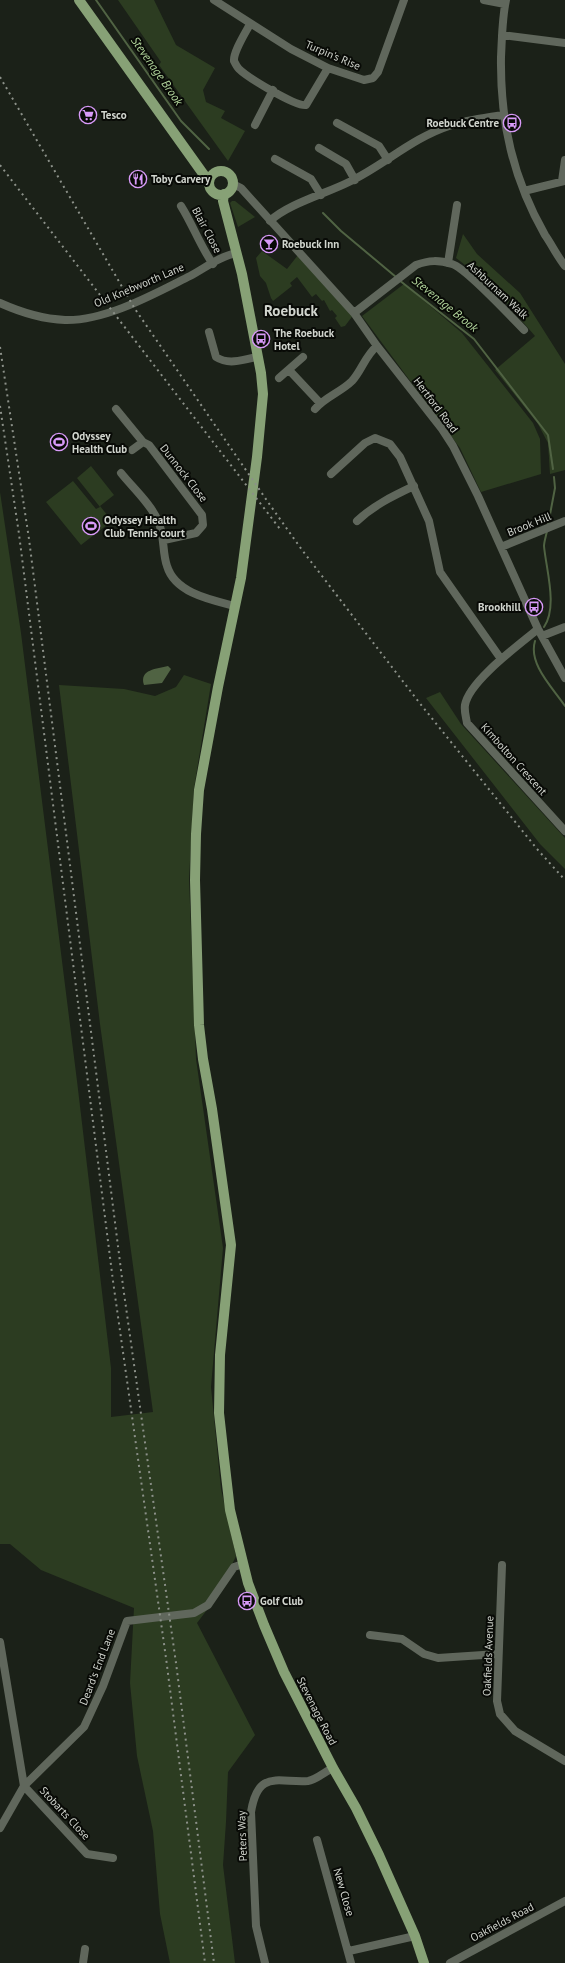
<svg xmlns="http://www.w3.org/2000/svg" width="565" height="1963" font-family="'PT Sans',sans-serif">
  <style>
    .green { fill: #2c3c21 }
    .water { fill: #506343 }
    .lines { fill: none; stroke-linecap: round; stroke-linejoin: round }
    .stream { stroke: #506343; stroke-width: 2 }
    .minor { stroke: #60675c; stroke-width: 8 }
    .major { stroke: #87a176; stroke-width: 10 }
    .rail { stroke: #8c9189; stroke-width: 2; stroke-dasharray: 2 4; stroke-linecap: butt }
    .labels { text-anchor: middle; stroke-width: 4; stroke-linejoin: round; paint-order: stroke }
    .street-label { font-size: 11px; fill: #d1d5ce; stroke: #080a06 }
    .poi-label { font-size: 11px; font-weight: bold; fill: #d1d5ce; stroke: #080a06; text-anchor: start }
    .water-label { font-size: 12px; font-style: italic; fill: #b2d59c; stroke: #080a06 }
    .district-label { font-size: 15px; font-weight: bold; fill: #d1d5ce; stroke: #080a06 }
  </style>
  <rect width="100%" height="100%" fill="#1b2118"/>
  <path class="green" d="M118,0H154L176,45L215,68L203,90L206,102L225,111L221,118L245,131L228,161L159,65L161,62Z
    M232,201H235L255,217L238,227L230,203Z
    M463,234L477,254L520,293L565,364V470L550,474L548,443L538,424L495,370L535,336L491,285L456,258Z
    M262,251L287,269L298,255L354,314L345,326L341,327L335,318L337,316L332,310L330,311L324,300L322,301L316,294L312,297L297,277L290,283L292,286L273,301L271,298L266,283L260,276L256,258Z
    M404,284L462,333L533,423L540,439L541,474L481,492L460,448L362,316Z
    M91,466L114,495L100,506L112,521L81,545L46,502L73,481L96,509L100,507L77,478Z
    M0,492L21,633L77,1081L111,1368V1417L153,1412L100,1024L59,685L124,689L155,696L176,687L184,675L211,684L194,788L189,879L196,1059L223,1248L211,1387L221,1489L236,1556L216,1598L197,1623L255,1735L228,1772L226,1822L223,1865L235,1963H170L160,1914L153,1831L137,1756L130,1683L134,1608L41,1570L10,1544H0Z
    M440,692L461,724L565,838V869L540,844L426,698Z"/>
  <path class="water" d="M168,666L171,669L162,683L144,685C139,669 157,669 168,666Z"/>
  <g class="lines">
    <path class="stream" d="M96,0L181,121L209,149
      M323,213L341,231L396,277
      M399,280L474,339L548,435L553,469
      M548,525L555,488L554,477
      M544,627C558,607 546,569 544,546C544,542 546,536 547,531
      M535,641C528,664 553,688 565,706"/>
    <path class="minor" d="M214,0L291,49L328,68L364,80L373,78L378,72L404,0
      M484,0L505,4
      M506,0C502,19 502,38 501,57C500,122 513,179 545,235C552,245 557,256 565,266
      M250,24C246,32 233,52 234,61C235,63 237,67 239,69C247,77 296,107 306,105L328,68
      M502,35L565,43
      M337,123L379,146L388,160
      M255,125L273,90
      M319,148L346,164L355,180
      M275,159L311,179L321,195
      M562,181L565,160
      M233,184L241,188L354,313L377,346L442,429L453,446L478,496L538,629L565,678
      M524,191L565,181
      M181,206C193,225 200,246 213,264
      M270,221C288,204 325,194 349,182C383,166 412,138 449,126C466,120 485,118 503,115
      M448,263L457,205
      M0,303C20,312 42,319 65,320C106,321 154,294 190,276C205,268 220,256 237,253
      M354,313L416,265C429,260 439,260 452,264C466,268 511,317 524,330
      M209,332L216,357C230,366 243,359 258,357
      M289,370L320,403
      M279,378L303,357
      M116,409L143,442L149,445L202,515L203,525L196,533L164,540
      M315,409C325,397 341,392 352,381C362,370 365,356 377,346
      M132,450L143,442
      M121,473C133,488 151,504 158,521C165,536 162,552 167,566C175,593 211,600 235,606
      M331,474L365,443L375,438L390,444L400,457L429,521L440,572L501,659
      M357,521C374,505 393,496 414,486
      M501,547L565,521
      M538,629C520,644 469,681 465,705C464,711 466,717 467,723L565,831
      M542,636L565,627
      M502,1565L497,1701L500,1714L515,1731L565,1761
      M370,1635L402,1639L424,1654L438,1658L498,1654
      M0,1642L24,1786L87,1854L113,1858
      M0,1828L24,1786L84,1727L103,1686L127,1621L194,1613L208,1605L234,1567L243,1564
      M317,1840L351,1963
      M349,1951L415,1936
      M83,1963L85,1949
      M265,1963L256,1926L251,1812C258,1769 278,1783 308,1781C316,1780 326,1771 333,1768
      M450,1963L565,1901"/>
    <path class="major" d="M79,0L209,182
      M209 183a12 12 0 1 1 24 0a12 12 0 1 1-24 0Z
      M224,194L223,201L242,274L261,373L263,394L257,457L241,578L218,687L199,790L196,834L195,880L199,1025L203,1059L212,1109L231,1245L220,1355L219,1413L224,1458L230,1510L248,1583L264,1625L284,1672L333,1768L356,1808L379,1855L415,1936L424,1963"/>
    <path class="rail" d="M0,77L135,309L270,505L302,550L418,701L537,849L565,880
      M0,165L280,529
      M0,347L29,539L123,1286L176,1663L214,1963
      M0,406L19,534L113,1281L166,1658L205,1963"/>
  </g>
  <defs>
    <symbol id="supermarket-ring" viewBox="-11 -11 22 22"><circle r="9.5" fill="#080a06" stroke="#d89af8" stroke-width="1.5"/><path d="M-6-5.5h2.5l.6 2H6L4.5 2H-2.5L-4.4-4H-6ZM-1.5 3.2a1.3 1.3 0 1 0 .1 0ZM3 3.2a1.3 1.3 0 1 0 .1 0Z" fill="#d89af8"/></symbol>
    <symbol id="bus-ring" viewBox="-11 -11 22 22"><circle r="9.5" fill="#080a06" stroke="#d89af8" stroke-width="1.5"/><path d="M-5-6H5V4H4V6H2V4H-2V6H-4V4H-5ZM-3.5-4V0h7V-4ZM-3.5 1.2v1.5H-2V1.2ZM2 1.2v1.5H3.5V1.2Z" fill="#d89af8"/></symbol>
    <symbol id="restaurant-ring" viewBox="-11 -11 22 22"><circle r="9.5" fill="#080a06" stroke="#d89af8" stroke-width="1.5"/><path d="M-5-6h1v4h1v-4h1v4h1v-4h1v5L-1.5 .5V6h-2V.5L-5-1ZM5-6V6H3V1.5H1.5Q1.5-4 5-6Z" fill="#d89af8"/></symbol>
    <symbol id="bar-ring" viewBox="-11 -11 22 22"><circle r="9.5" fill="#080a06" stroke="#d89af8" stroke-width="1.5"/><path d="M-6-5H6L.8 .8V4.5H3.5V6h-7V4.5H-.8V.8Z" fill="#d89af8"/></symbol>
    <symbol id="stadium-ring" viewBox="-11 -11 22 22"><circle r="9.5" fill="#080a06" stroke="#d89af8" stroke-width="1.5"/><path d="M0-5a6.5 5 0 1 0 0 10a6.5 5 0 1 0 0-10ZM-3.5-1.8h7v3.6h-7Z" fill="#d89af8"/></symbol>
  </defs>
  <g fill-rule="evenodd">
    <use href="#supermarket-ring" x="78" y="105" width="20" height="20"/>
    <use href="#bus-ring" x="502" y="113" width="20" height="20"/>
    <use href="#restaurant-ring" x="128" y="169" width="20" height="20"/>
    <use href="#bar-ring" x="259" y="234" width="20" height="20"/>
    <use href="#bus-ring" x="251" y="329" width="20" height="20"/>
    <use href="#stadium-ring" x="49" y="432" width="20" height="20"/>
    <use href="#stadium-ring" x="81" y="516" width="20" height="20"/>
    <use href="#bus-ring" x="524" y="597" width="20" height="20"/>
    <use href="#bus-ring" x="237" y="1591" width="20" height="20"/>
  </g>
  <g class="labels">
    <g class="street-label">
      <text transform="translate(333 55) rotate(23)" y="4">Turpin's Rise</text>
      <text transform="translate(207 230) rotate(62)" y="4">Blair Close</text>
      <text transform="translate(139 285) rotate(-23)" y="4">Old Knebworth Lane</text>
      <text transform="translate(498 290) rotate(43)" y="4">Ashburnam Walk</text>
      <text transform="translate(436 405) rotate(53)" y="4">Hertford Road</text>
      <text transform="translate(184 473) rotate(52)" y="4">Dunnock Close</text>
      <text transform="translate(529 524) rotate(-22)" y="4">Brook Hill</text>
      <text transform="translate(514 759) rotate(48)" y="4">Kimbolton Crescent</text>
      <text transform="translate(488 1656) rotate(-88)" y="4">Oakfields Avenue</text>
      <text transform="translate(97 1667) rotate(-69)" y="4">Deard's End Lane</text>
      <text transform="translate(317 1711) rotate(63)" y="4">Stevenage Road</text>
      <text transform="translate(65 1813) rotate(47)" y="4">Stobarts Close</text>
      <text transform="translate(242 1836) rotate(-92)" y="4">Peters Way</text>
      <text transform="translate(344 1892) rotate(74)" y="4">New Close</text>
      <text transform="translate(502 1922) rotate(-28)" y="4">Oakfields Road</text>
    </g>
    <g class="poi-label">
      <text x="101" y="119">Tesco</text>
      <text x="499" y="127" text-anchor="end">Roebuck Centre</text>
      <text x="151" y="183">Toby Carvery</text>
      <text x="282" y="248">Roebuck Inn</text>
      <text x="274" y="337">The Roebuck<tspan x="274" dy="13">Hotel</tspan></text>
      <text x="72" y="440">Odyssey<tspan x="72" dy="13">Health Club</tspan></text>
      <text x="104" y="524">Odyssey Health<tspan x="104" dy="13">Club Tennis court</tspan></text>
      <text x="521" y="611" text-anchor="end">Brookhill</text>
      <text x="260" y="1605">Golf Club</text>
    </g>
    <g class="water-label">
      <text transform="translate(157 71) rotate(55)" y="4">Stevenage Brook</text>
      <text transform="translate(445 304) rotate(39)" y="4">Stevenage Brook</text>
    </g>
    <g class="district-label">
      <text x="291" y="316">Roebuck</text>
    </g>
  </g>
</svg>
